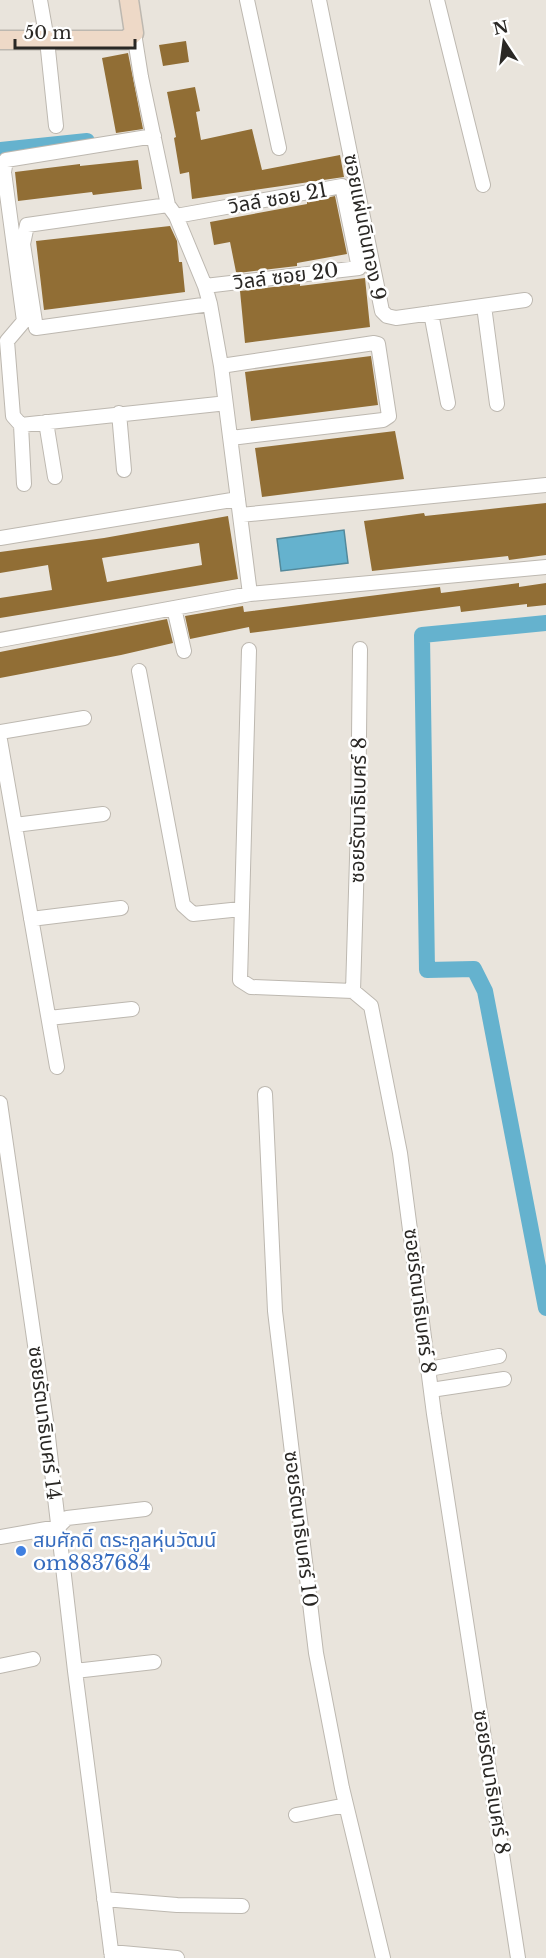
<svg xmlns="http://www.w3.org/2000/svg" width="546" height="1958" font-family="'Libre Baskerville','Noto Sans Thai',serif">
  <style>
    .water { fill: #65b2ce; stroke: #53899b; stroke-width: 1.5 }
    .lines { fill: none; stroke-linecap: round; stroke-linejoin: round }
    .canal { stroke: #65b2ce; stroke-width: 16 }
    .building { fill: #916e35; fill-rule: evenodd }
    .street-casing { stroke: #bdb8b0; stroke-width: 16 }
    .secondary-casing { stroke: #bdb8b0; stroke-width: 21 }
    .street { stroke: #fff; stroke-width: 14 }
    .secondary { stroke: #eed9c7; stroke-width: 18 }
    .shop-dot { fill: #3f7fe0; stroke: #fff; stroke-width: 2 }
    .labels { text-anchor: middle; stroke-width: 5; stroke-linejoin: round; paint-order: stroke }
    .street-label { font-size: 20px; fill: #2a2825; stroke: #fff }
    .shop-label { font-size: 20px; fill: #366cbe; stroke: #fff; text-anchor: start }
  </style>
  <rect width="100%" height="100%" fill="#e9e4dc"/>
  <path class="water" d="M344,530L348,563L281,571L277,539Z"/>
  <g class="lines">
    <path class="canal" d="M0,150L87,141
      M546,623L422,635L427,970L474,969L485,991L546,1308"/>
  </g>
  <path class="building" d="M186,41L189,62L163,66L159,45Z
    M128,53L143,129L116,133L102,58Z
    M195,87L200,111L196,112L201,140L252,129L262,170L340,155L344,177L192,199L189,172L180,174L174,138L176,137L167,92Z
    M138,160L142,189L93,195L92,192L18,201L15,172L80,164V166Z
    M335,196L347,254L297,263V266L238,273L236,272L230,242L214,245L210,222L307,204V202Z
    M170,226L177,241L179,262H182L185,292L44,310L36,241Z
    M365,278L370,327L245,343L240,291L300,284V286Z
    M371,356L378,405L251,421L245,372Z
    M395,431L404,479L262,497L255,448Z
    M546,503V555L509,560L508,556L372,571L364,521L424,513L425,516Z
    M228,516L238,579L0,618V598L52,590L48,565L0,573V552L104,538ZM199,543L202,565L107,582L102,558Z
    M519,583V587L546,583V605L527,607V604L461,612L460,606L250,633L249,627L190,639L185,616L243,606L244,612L440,587L441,593Z
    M167,619L173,643L121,655L0,678V652Z"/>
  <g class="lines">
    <defs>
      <path id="street" d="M40,0L47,40L56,126
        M247,0L279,148
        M319,0L382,311L387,316L396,318L525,300
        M437,0L483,185
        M134,33L141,77L168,205L176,216L205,286L210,304L221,366L250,594
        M154,136L6,160L4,172L24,321L7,341L13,416L21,425L218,404
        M168,205L27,225L23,244L36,328L210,304
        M176,216L342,186L359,268L205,286
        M484,306L497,404
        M431,313L448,403
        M221,366L374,343L378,344L389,416L383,420L231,438
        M119,413L124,470
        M46,422L55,477
        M21,425L24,484
        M240,515L546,485
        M0,538L238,499
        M174,608L184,651
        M0,640L250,594L546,567
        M360,649L358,825L353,991L371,1006L400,1153L434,1414L518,1958
        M249,650L240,980L251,987L353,991
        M139,671L183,905L193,914L241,909
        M0,732L84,718
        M0,740L57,1067
        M15,825L103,814
        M31,919L121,908
        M49,1018L132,1009
        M265,1094L275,1311L316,1653L342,1788L383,1958
        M0,1103L47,1428L75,1671L112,1958
        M429,1369L499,1356
        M431,1390L504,1379
        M0,1537L58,1527L67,1518L145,1509
        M0,1666L33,1659
        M75,1671L154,1662
        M296,1815L346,1805
        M104,1899L177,1905L242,1906
        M111,1952L177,1958"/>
      <path id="secondary" d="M0,40H126L134,33L129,0"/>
    </defs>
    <use href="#street" class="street-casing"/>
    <use href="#secondary" class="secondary-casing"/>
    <use href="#street" class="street"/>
    <use href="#secondary" class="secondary"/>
  </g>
  <circle class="shop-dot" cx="21" cy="1551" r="6"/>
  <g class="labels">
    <g class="street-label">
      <text transform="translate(278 198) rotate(-10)" y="7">วิลล์ ซอย 21</text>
      <text transform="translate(365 227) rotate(79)" y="7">ซอยแผ่นดินทอง 9</text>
      <text transform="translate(286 276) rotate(-7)" y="7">วิลล์ ซอย 20</text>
      <text transform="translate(358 810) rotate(-89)" y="7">ซอยรัตนาธิเบศร์ 8</text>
      <text transform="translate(420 1301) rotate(83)" y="7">ซอยรัตนาธิเบศร์ 8</text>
      <text transform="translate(45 1423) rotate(83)" y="7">ซอยรัตนาธิเบศร์ 14</text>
      <text transform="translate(301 1529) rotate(83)" y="7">ซอยรัตนาธิเบศร์ 10</text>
      <text transform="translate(492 1782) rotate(81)" y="7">ซอยรัตนาธิเบศร์ 8</text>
    </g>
    <g class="shop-label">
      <text x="33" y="1547">สมศักดิ์ ตระกูลหุ่นวัฒน์<tspan x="33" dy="23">om8837684</tspan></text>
    </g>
  </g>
  <g transform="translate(504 42) rotate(347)" stroke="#ffffff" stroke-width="4.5" paint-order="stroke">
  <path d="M0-4.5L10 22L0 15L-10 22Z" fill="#2a2825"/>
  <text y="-9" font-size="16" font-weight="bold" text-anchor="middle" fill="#2a2825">N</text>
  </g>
  <path d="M15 39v9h120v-9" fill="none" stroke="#2a2825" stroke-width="3"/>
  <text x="24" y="39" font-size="18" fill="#2a2825" stroke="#ffffff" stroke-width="4.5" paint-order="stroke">50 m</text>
</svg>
